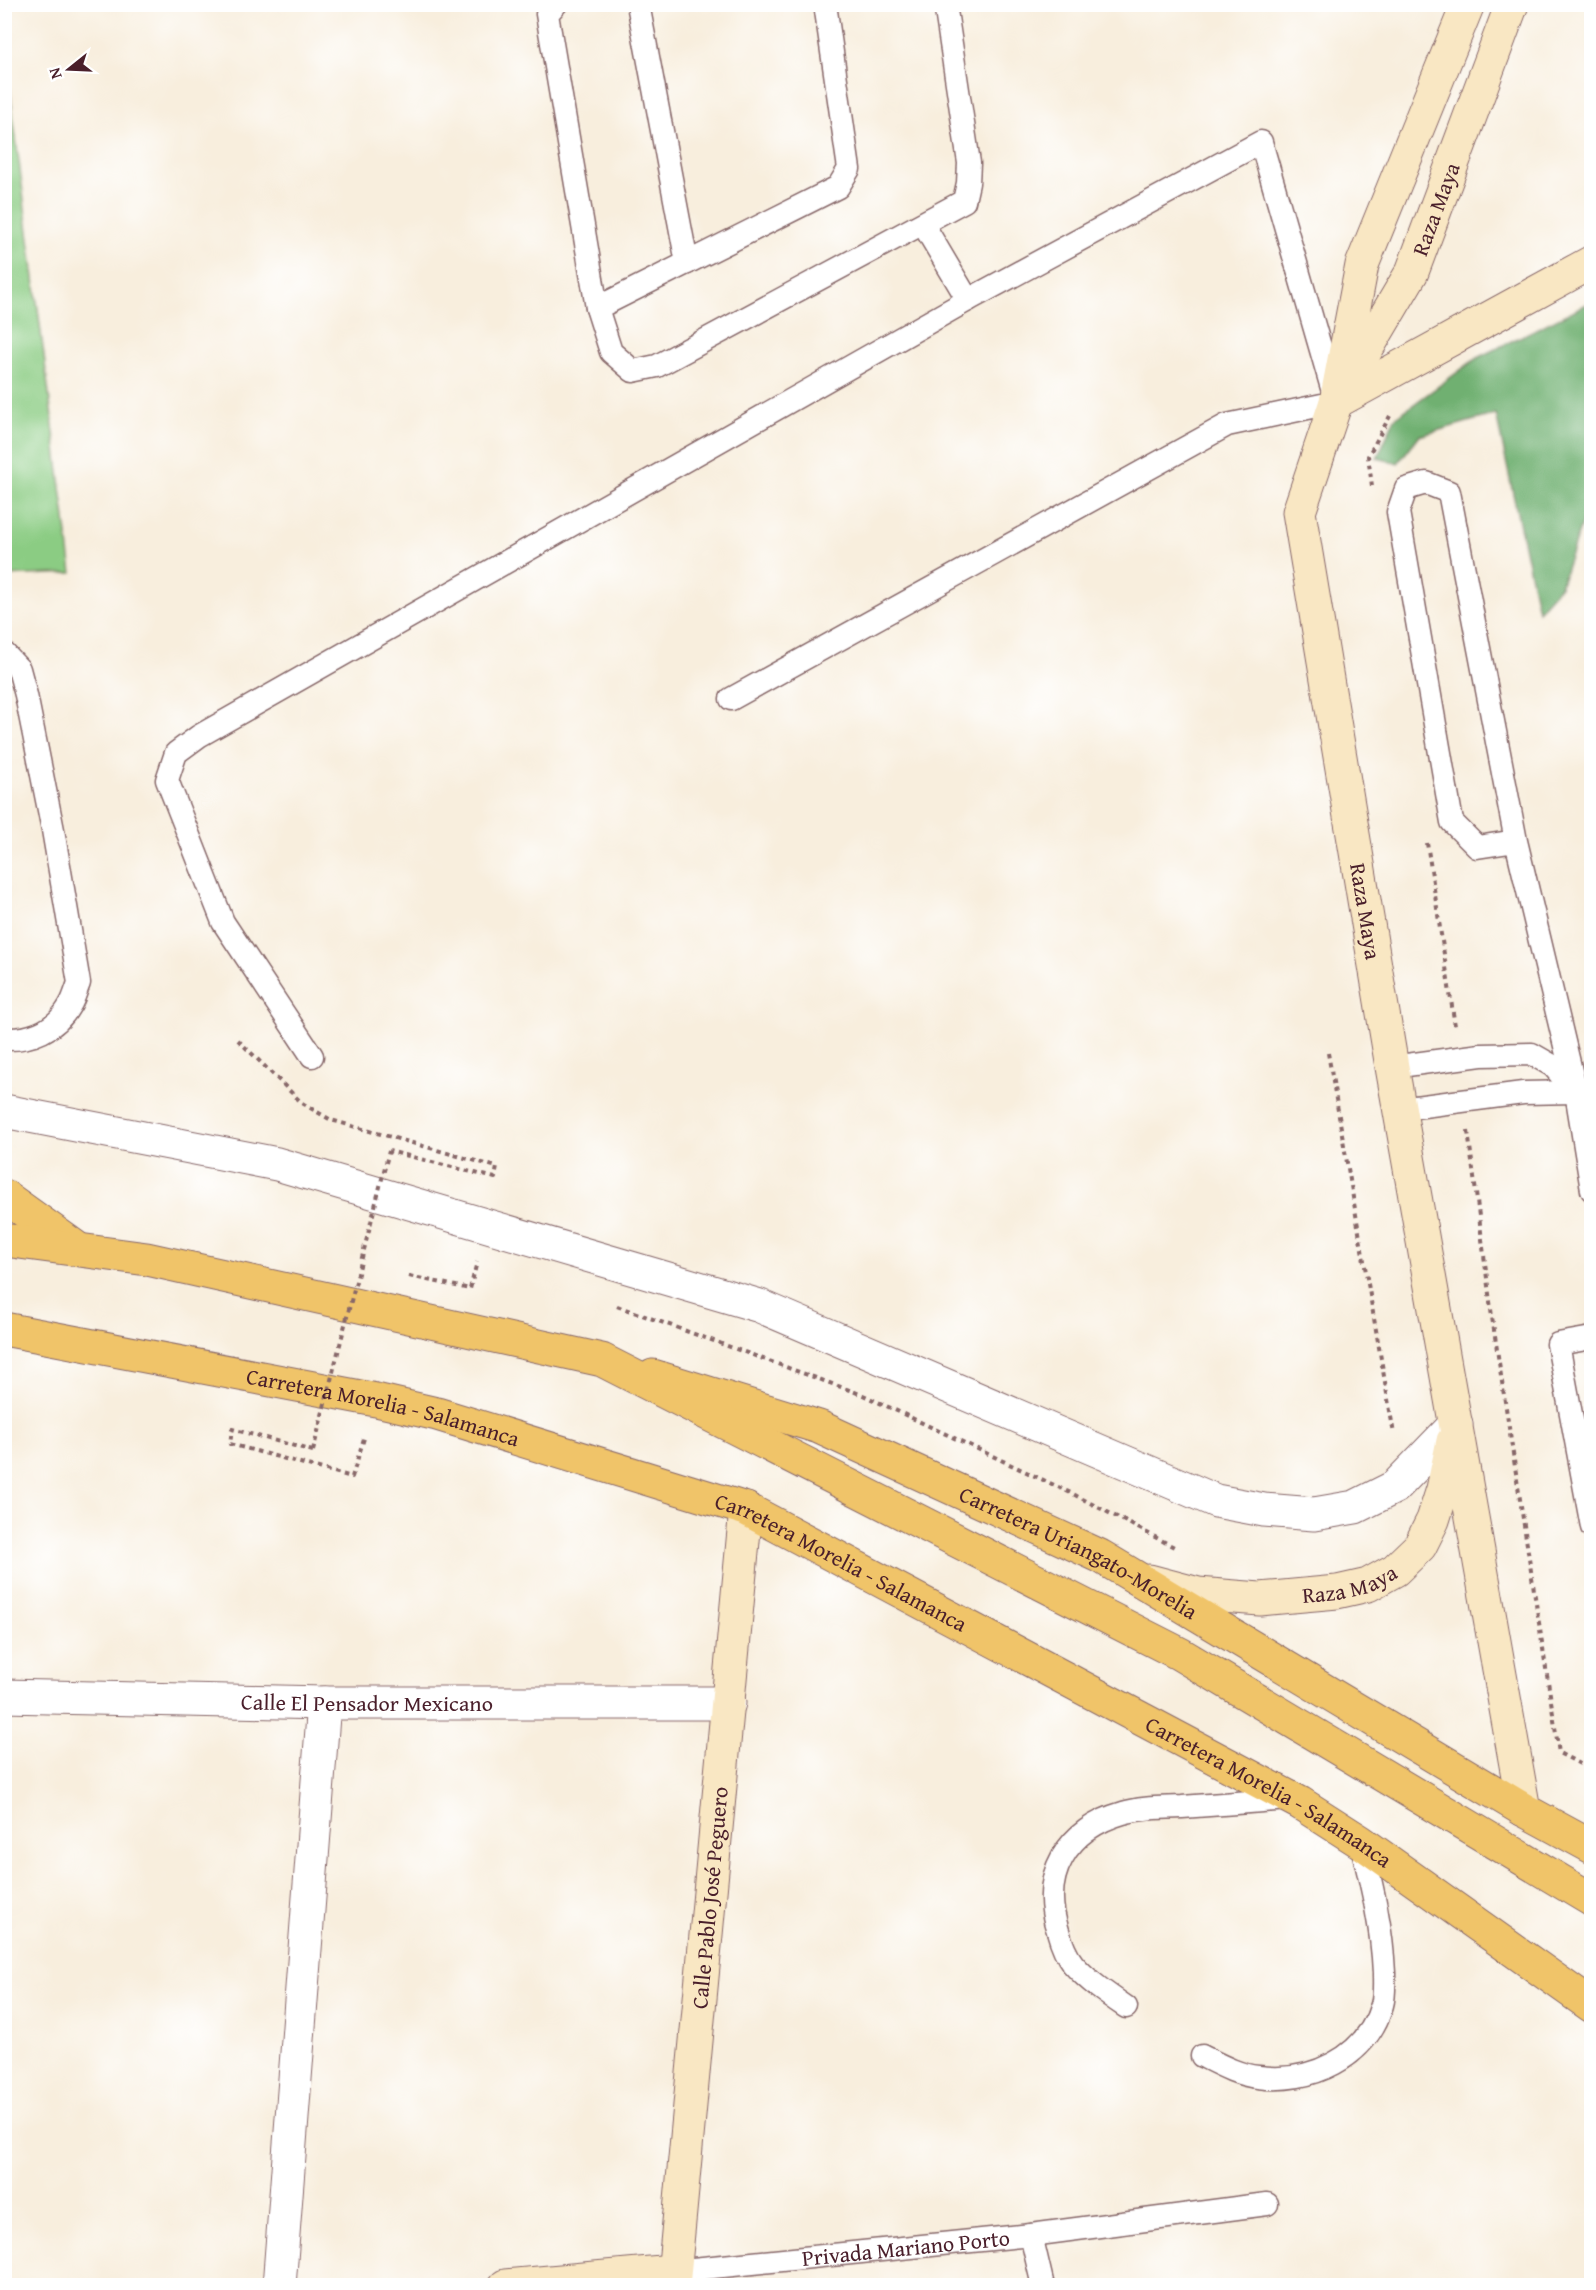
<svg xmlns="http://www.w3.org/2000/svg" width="1596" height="2290" font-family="'Gentium Book Plus',serif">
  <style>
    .green { fill: #8bcc83; stroke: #6a7657; stroke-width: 1.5 }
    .forest { fill: #70b071; stroke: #5d684e; stroke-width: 1.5 }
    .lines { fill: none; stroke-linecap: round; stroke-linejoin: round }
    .lane-casing { stroke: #876769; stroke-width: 25 }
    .street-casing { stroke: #876769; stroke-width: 35 }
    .secondary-casing { stroke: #876769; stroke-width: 35 }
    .primary-casing { stroke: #876769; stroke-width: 35 }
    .highway-casing { stroke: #876769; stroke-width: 35 }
    .path { stroke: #876769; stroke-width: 4; stroke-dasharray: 4.5 4.5; stroke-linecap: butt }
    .lane { stroke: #fff; stroke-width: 22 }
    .street { stroke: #fff; stroke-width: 33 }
    .secondary { stroke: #f9e7c3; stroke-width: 33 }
    .primary { stroke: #f0c469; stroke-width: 33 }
    .highway { stroke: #f0c469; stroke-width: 33 }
    .path-bridge { stroke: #876769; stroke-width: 4; stroke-dasharray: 4.5 4.5; stroke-linecap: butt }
    .labels { text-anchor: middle; stroke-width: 5; stroke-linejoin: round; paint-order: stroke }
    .street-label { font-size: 22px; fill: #4a1f2b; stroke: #fff }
  </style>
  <rect width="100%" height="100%" fill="#fff"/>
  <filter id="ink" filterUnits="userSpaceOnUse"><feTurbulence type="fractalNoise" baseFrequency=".0167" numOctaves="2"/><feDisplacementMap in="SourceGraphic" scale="12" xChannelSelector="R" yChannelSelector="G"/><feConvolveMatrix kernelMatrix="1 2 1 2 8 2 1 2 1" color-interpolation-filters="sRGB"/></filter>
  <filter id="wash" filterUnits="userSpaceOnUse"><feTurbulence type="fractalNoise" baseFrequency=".008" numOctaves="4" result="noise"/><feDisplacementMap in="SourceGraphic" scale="24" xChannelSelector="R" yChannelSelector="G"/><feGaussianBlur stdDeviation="1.35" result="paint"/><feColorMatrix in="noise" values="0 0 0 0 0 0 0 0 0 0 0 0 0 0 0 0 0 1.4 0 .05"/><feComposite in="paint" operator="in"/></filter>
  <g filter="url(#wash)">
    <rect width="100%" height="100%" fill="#f8eedd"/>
    <path class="green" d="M4,53H5L72,573L5,576Z"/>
    <path class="forest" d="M1591,302V496L1560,586L1538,611L1496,414L1419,436L1398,463L1377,458L1395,418L1477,358Z"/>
  </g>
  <g filter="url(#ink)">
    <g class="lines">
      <defs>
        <g id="lane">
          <path d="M556,4L547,14L597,308L611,352L633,371L657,366L964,201L968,183L969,163L945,4"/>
          <path d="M638,4L687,263"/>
          <path d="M923,224L968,300"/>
          <path d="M597,308L838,187L849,169L825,4"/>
          <path d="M4,653L19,669L26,695L53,830L79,983C76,990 74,999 70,1005C56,1030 31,1040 4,1039"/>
          <path d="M1516,841L1477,847L1452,822L1398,512L1406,489L1426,483L1449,492L1516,841L1576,1092L1592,1190"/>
          <path d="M312,1056L223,922L167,780L176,753L199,736L968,300L1261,142L1336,402L1227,425L731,699"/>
          <path d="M1392,1067L1481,1055L1532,1054L1553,1066L1575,1091"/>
          <path d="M1400,1109L1523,1093L1576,1092"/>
          <path d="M1592,1338L1558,1344L1592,1527"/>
          <path d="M1126,2007C1107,1994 1088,1981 1073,1964C1066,1955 1061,1942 1058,1931C1039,1875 1067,1829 1123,1813C1142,1807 1162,1808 1182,1807C1218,1804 1254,1802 1290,1799"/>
          <path d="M1202,2056C1220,2065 1238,2075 1258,2077C1310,2084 1367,2058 1382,2005C1385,1995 1384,1983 1384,1973C1382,1927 1372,1886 1361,1842"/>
          <path d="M1031,2235L1043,2286"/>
          <path id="s1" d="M673,2271L1031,2235L1267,2204"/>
        </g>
        <g id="street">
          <path d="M4,1111L277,1164L760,1306L1216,1501L1264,1510L1314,1514L1355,1507L1395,1487L1456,1424"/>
          <path id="s2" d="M4,1696L324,1703H729"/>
          <path d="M279,2286L324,1703"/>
        </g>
        <g id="secondary">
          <path id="s3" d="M1468,4L1362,265L1336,402L1299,512L1392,1067L1524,1810"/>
          <path id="s4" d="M1347,382L1412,272L1512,4"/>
          <path d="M1336,402L1592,262"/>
          <path id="s5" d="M1149,1581L1198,1594L1260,1599L1337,1592L1368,1585L1395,1570L1420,1546L1433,1520L1443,1489L1453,1441"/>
          <path d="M505,2286L673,2271"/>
          <path id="s6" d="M673,2286L746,1509"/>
        </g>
        <g id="primary">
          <path id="s7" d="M653,1376L819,1427L1100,1556L1524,1810L1592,1847"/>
        </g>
        <g id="highway">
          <path d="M4,1196L75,1247"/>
          <path d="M4,1240L147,1259L602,1360L1180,1654L1592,1900"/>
          <path id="s8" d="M4,1329L376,1400L437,1414L746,1509L1300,1803L1361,1842L1592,2006"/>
        </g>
      </defs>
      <use href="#lane" class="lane-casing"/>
      <use href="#street" class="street-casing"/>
      <use href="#secondary" class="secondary-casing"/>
      <use href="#primary" class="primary-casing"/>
      <use href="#highway" class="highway-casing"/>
      <path class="path" d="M1372,486L1368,456L1390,416
        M1427,843L1455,1026
        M238,1040L302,1103L331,1120L497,1167L495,1178L389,1151
        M1328,1053L1394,1434
        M1468,1131L1492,1317L1559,1753L1592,1770
        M409,1276L470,1289L477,1262
        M617,1306L863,1395L1073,1494L1176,1548
        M313,1451L232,1429L230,1444L352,1477L365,1435"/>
      <use href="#lane" class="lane"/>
      <use href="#street" class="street"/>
      <use href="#secondary" class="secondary"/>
      <use href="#primary" class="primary"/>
      <use href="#highway" class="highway"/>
      <path class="path-bridge" d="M313,1451L389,1151"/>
    </g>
  </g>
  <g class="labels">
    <g class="street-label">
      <text dy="8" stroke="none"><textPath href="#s4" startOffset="195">Raza Maya</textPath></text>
      <text dy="8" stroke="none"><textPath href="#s3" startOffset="942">Raza Maya</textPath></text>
      <text dy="8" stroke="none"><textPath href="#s8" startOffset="387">Carretera Morelia - Salamanca</textPath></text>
      <text dy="8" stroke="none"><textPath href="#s7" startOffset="462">Carretera Uriangato-Morelia</textPath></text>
      <text dy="8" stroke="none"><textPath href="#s8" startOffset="873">Carretera Morelia - Salamanca</textPath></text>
      <text dy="8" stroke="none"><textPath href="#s5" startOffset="204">Raza Maya</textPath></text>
      <text dy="8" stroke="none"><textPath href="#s2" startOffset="363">Calle El Pensador Mexicano</textPath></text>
      <text dy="8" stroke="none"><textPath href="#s8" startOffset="1359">Carretera Morelia - Salamanca</textPath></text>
      <text dy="8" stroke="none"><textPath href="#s6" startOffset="390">Calle Pablo José Peguero</textPath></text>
      <text dy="8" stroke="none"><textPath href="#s1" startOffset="234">Privada Mariano Porto</textPath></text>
    </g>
  </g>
  <rect width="1596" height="2290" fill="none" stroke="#fff" stroke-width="24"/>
  <g transform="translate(69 69) rotate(252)" stroke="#ffffff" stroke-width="4.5" paint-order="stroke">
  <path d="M0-4.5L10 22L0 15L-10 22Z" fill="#4a1f2b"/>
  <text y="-9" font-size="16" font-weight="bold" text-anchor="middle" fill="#4a1f2b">N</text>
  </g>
</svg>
